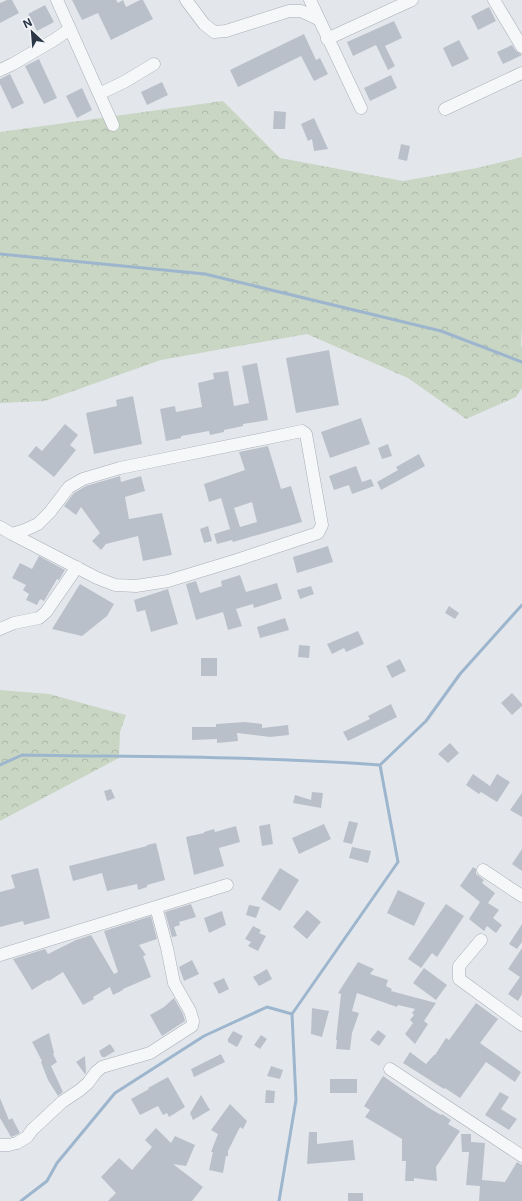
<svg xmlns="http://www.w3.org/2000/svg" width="522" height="1201" font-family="Inter,sans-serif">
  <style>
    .forest { fill: url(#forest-crowns) }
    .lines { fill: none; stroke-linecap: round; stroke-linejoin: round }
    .stream { stroke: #9db6cd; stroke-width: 3 }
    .building { fill: #bac0ca; fill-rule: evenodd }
    .minor-casing { stroke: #a8aeb7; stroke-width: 13 }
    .minor { stroke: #f6f7f9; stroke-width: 12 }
  </style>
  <defs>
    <pattern id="forest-crowns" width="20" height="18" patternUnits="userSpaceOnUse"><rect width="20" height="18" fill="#c9d6c4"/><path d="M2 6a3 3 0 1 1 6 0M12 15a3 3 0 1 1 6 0" fill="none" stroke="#adb8aa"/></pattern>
  </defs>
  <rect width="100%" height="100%" fill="#e3e7ec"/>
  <path class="forest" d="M223,101L280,158L403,181L477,168L522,157V323L521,346L522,347V388L516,397L466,419L408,378L307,334L161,360L45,401L0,403V132Z
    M0,690L49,694L126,715L120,732L119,758L0,821Z"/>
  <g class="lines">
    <path class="stream" d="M0,254L205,274L441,331L522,362
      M0,765L22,755C141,757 261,756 380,765
      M21,1201L47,1181L57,1163L115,1093L204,1036L267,1007L292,1014
      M279,1201L296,1100L292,1014L398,862L380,765L426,721L460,674L522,605"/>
  </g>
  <path class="building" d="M7,0H12L19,13L0,23V3Z
    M72,0H116L118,3L123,0L126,7L140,0H143L153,19L111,40L98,13L82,20Z
    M45,5L54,22L37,31L28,14Z
    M489,7L496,21L478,30L471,16Z
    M394,21L402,38L385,46L395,66L388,70L376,45L353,56L347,42Z
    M304,34L316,60L320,58L328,74L314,81L301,56L238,87L230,70Z
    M459,40L469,59L452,67L443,48Z
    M512,45L516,51L522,55L503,64L497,52Z
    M39,59L57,98L44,104L25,66Z
    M10,74L24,103L12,109L0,84V79Z
    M391,75L397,88L370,101L364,88Z
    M162,82L168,95L147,105L141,92Z
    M82,88L92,110L77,118L66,96Z
    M274,111L286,112L285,129H273Z
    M314,118L328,149L314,151L312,139L308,141L301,124Z
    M401,144L410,146L407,161L398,159Z
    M329,350L339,405L296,413L286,358Z
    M257,363L268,420L243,424V426L224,430V432L210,435L209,431L181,436V438L166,441L160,409L175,406L176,412L202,407L198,383L214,379L213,373L228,371L234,406L249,403L242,366Z
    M133,396L142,444L94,454L86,413L117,406L116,400Z
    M361,418L370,444L330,458L321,432Z
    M65,424L78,435L70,445L76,450L54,477L28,456L36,446L42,451Z
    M388,444L392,456L382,459L378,448Z
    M268,446L281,489L291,486L302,522L233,542L232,540L217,544L214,534L230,529L221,498L209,502L204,484L245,470L239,452ZM252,502L257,522L240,527L234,508Z
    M419,454L425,466L381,490L377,482L398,470L396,467Z
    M356,466L362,482L371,479L374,486L352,494L349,485L334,490L329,476Z
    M120,476L121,482L141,476L145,491L125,497L129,519L162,513L172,555L143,561L138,536L106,544L101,550L92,541L100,533L81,507L76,515L64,506L74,493L86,486Z
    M208,526L212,541L204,543L200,529Z
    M328,546L333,562L297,573L293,557Z
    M39,556L65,570L59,580L57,579L44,601L40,599L37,605L26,600L29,594L23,590L26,585L12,578L20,563L32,569Z
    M240,575L246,592L277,583L282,599L254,608L253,604L236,609L242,626L228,630L223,612L196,620L186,584L196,581L200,593L222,586L221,581Z
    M80,584L114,604L107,616L82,636L52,629Z
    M311,586L314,594L300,599L297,590Z
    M168,589L178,624L151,632L145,610L137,612L134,600Z
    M449,606L459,613L455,619L445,613Z
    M285,618L289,630L260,638L257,627Z
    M358,631L364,644L346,652L344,648L332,654L327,644Z
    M299,645L310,646L309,658L298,657Z
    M201,658H217V676H201Z
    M400,659L406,671L392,678L386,666Z
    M512,693L522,704V706L512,715L501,703Z
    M391,704L397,717L348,741L343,732L370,719L368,716Z
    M245,722L262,724V728L288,725L289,735L270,737L237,733L238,741L217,743V739L192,740V727H216V724Z
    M450,743L459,753L448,763L438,754Z
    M473,774L490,786L497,774L510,782L497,802L481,792L479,794L466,785Z
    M111,789L115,798L107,801L104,791Z
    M312,792L323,793L321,808L293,803L295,795L311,800Z
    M522,793V817L510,810Z
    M349,821L358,823L352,844L343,842Z
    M270,824L273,844L262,846L259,826Z
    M324,824L331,839L299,854L292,838Z
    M236,826L240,842L219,848L224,866L194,875L186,837L204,833V832L214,829L215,832Z
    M156,843L165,880L147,885V887L138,890L137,884L107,891L102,873L73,881L69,866L147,846V845Z
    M352,847L371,851L368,863L349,858Z
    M522,849V871L512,864Z
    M473,867L476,869V874L484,880L482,883L495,893L488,903L499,910L493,918L502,925L496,933L487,926L484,931L469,919L480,902L460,886Z
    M38,868L50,918L24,925L23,921L0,927V892L15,888L11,875Z
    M280,868L299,880L280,911L261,899Z
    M398,890L425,903L414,926L387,913Z
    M191,904L196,917L179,922L180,925L174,927L177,936L172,937L165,912Z
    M446,904L464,916L437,957L432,953L421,968L408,959Z
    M249,905L260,907L256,918L246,915Z
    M307,910L321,922L307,939L293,927Z
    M222,911L226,925L209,933L204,918Z
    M151,916L157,939L139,945L146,955L143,956L151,977L123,989V990L113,995L110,987L93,997L94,999L83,1005L63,972L49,981L48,980L32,990L13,959L45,949L48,954L76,940L91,935L114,974L118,972L104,931Z
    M522,924V942L517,949L509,944Z
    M253,926L261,930L259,933L266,936L258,951L248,946L251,942L245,939Z
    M522,948V994L518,1001L508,994L520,977L508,969Z
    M192,960L199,974L184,981L179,967Z
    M358,962L374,969L370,974L388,980L386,986L392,989L391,991L436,1003L424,1021L428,1024L415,1044L405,1034L413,1023L410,1020L414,1015L412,1013L415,1009L398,1005L397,1007L357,993L352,1011L359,1013L352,1033L350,1050L336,1049L337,1040H336L341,994L338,993Z
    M424,968L447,985L436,1000L413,983Z
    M267,969L272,979L259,986L253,977Z
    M224,978L229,989L219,994L213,983Z
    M174,998L183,1014L185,1021L162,1036L150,1015L164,1007Z
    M476,1003L498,1019L480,1043L521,1072L515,1082L486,1062L460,1098L445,1088L444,1089L403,1063L410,1052L426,1064L434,1055H435L446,1038L449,1040Z
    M312,1008L329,1011L322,1037L311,1034Z
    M378,1030L386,1036L379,1046L370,1040Z
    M233,1031L243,1036L237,1047L228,1042V1039Z
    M49,1033L54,1053L53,1054L57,1062L51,1066L63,1092L58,1096L48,1080L41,1062L42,1061L32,1042Z
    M261,1035L267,1039L260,1049L254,1045Z
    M110,1044L115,1051L105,1057H102L99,1051Z
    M221,1054L225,1062L194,1077L191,1069Z
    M85,1056L86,1073L85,1074L76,1062Z
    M271,1066L283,1070L280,1079L267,1076Z
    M383,1076L429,1108L441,1115L442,1114L451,1120L448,1124L460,1131L436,1167L437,1181L414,1178V1181H405L406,1161H402V1139L365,1117L370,1110L364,1106Z
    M168,1077L185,1107L169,1117L167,1113L163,1115L158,1106L140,1115L131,1099L149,1089L148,1088Z
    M330,1079H357V1093H330Z
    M266,1090L275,1091L274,1103H265Z
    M500,1092L509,1097L501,1109L517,1119L509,1130L485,1115Z
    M201,1095L210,1110L193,1120L190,1113Z
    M0,1098L9,1120L12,1118L20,1133L14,1136L11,1137L0,1118Z
    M230,1104L247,1121L243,1129L240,1127L228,1151V1156H226L223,1173L209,1170L213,1152H211L218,1134L211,1130Z
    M156,1128L171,1143L175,1136L195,1145L186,1166L173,1164L203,1187L192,1201H108L116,1193L101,1177L119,1158L132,1170L152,1147L145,1140Z
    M309,1132H317V1144L353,1140L355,1160L307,1164Z
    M461,1134H471V1142L485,1143L482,1180L505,1182L517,1162L522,1165V1201H479L480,1186L466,1185L469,1152H462Z
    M348,1193H363V1201H348Z"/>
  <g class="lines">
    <defs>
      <path id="minor" d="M57,0L113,125
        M186,0L204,24L214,32L226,31L289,11H301L318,19
        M310,0L361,108
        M494,0L522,47
        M327,39L412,0
        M0,70L13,64L54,40L70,29
        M99,94L124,82L154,64
        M445,109L522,73
        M0,527L12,534L97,578L115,585L136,586L168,581L237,560L318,533L322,525L306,434L302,431L120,468L83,479L69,487L50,512L38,524L25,530L12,534
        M0,629L14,623L39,618L46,612L77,567
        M483,870L522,896
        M481,940L459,966V979L522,1025
        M0,955L227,885
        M390,1069L522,1156
        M0,1145H9L17,1143L27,1137L32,1130L62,1102L80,1090L88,1083L96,1072L102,1067L150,1053L192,1026L193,1021L190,1011L174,983L167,948L156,907"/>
    </defs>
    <use href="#minor" class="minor-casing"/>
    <use href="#minor" class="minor"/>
  </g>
  <g transform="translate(32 32) rotate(334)" stroke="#f3f5f9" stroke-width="3" paint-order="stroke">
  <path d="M0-3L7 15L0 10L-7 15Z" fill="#2a3545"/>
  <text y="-6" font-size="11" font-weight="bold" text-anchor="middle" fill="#2a3545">N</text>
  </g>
</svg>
